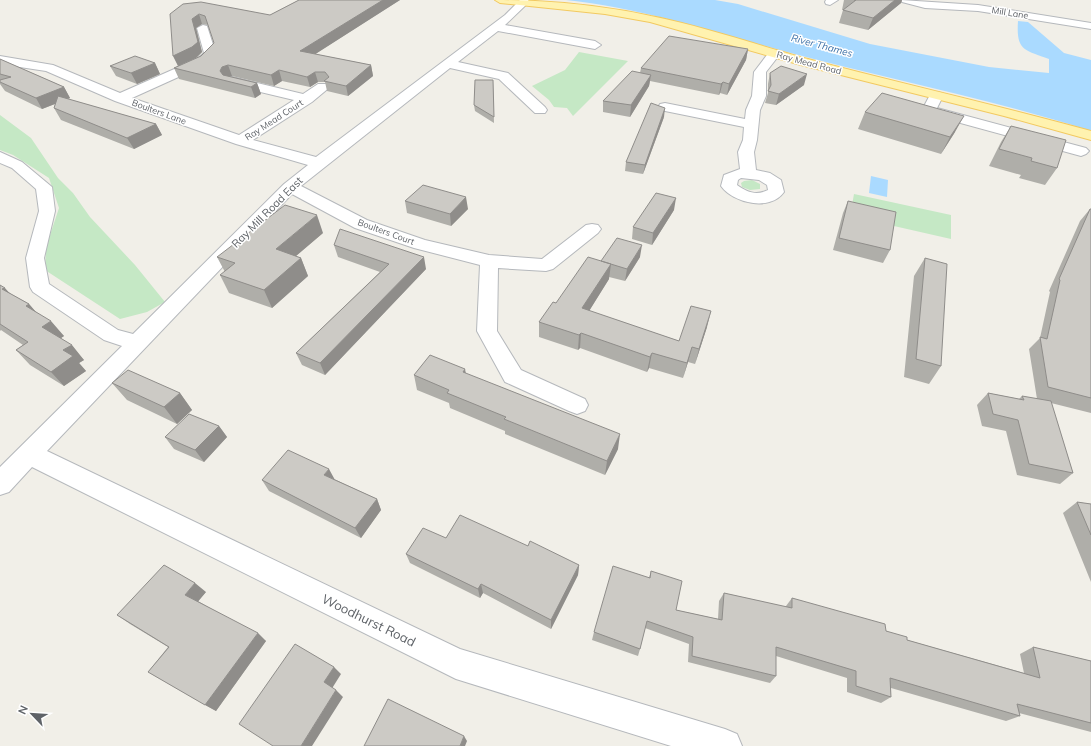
<svg xmlns="http://www.w3.org/2000/svg" width="1091" height="746" font-family="Mulish,sans-serif">
  <style>
    .green { fill: #c5e8c5 }
    .water { fill: #aadaff }
    .lines { fill: none; stroke-linecap: round; stroke-linejoin: round }
    .minor-casing { stroke: #b5b8bc; stroke-width: 2 }
    .major-casing { stroke: #f2c960; stroke-width: 2 }
    .minor { fill: #fff; fill-rule: evenodd }
    .major { fill: #fff2af; fill-rule: evenodd }
    .wall { fill: #afaea9 }
    .shaded-wall { fill: #8f8d8a }
    .building { fill: #cccac5; stroke: #8f8d8a }
    .labels { text-anchor: middle; stroke-width: 3; stroke-linejoin: round; paint-order: stroke }
    .far-street-label { font-size: 9px; fill: #5f6368; stroke: #fff }
    .far-water-label { font-size: 10px; font-style: italic; fill: #4174aa; stroke: #fff }
    .street-label { font-size: 11px; fill: #5f6368; stroke: #fff }
    .near-street-label { font-size: 13px; fill: #5f6368; stroke: #fff }
  </style>
  <rect width="100%" height="100%" fill="#f1efe8"/>
  <path class="green" d="M579,52L628,61L573,116L567,108L554,107L549,100L532,86L565,70Z
    M0,115L31,138L58,178L73,193L90,217L135,265L165,302L147,312L120,319L45,270L46,247L59,208L49,178L13,155L0,150Z
    M752,180L760,184V189L750,190L742,187L741,183L744,181Z
    M854,194L951,215V239L850,216Z"/>
  <path class="water" d="M566,0H715L738,4L870,44L989,67L1049,73V59C1024,50 1016,51 1018,21L1028,22L1064,53L1091,60V131C991,99 888,79 787,52C713,32 642,8 566,0Z
    M871,176L888,180L887,197L869,193Z"/>
  <g class="lines">
    <defs>
      <path id="minor" d="M520,0H528L529,2L505,25L595,41L601,45L595,49L498,31L458,62L508,73L545,107L547,110L545,113H535L499,79L450,68L301,186L367,220L425,240L489,255L542,259L586,225L592,224L598,225L601,229L598,233L553,269L546,271L498,268L497,331L521,370L585,399L588,405L585,411L577,414L569,411L505,382L477,331L480,265L414,248L355,228L292,194L47,451L460,649L725,729L737,734L742,746H671L456,679L32,467L9,492L0,495V467L122,346L104,340L33,292L30,287L26,258L39,211L36,189L12,168L0,163V152L22,162L52,187L55,211L44,258L49,284L118,330L133,334L284,184L308,165L236,144L115,101L46,71L0,64V56L53,65L120,93L197,59L204,53L197,28L203,25L207,26L216,54L205,65L132,98L239,135L294,100L227,84L226,81L227,78L232,77L303,94L318,84H328L330,87L312,102L253,140L316,157L505,15Z
        M826,0H838L830,5L826,4L825,2Z
        M901,0L978,5L1091,23V29L978,11L925,8L902,2Z
        M774,50L780,54L766,72V96L760,110L757,140L754,152L756,170L770,173L781,180L784,192C770,212 733,203 721,186L724,175L740,169L738,152L743,140L744,127L665,111L660,110L658,107L660,104L665,103L745,119L746,110L752,96L754,72L770,51ZM741,178L759,180L767,185L768,190C756,196 747,192 737,185L738,180Z
        M936,92L941,93L943,96L937,108L1086,148L1089,151L1086,154L1081,156L924,113L922,110L931,93Z"/>
      <path id="major" d="M495,0C547,0 600,5 651,16C703,26 756,45 808,59C902,84 997,105 1091,131V140L1004,116L801,65L650,22L605,14L500,3Z"/>
    </defs>
    <use href="#minor" class="minor-casing"/>
    <use href="#major" class="major-casing"/>
    <use href="#minor" class="minor"/>
    <use href="#major" class="major"/>
  </g>
  <path class="wall" d="M299,0H400L315,54L371,65L373,76L348,96L327,91L325,82H318L310,87L282,81L274,86L232,76H229L257,83L261,94L255,98L179,79L174,68L201,56L214,43L208,25L202,24L196,28L202,52L196,58L178,66L170,14L270,15Z
    M844,0H902L901,3L868,30L839,23L843,10H842Z
    M748,49L746,60L727,95L720,93L719,95L650,81L649,86L630,117L603,112V101L640,73L641,68Z
    M0,59L64,87L70,98L67,99L156,124L162,135L134,149L61,120L54,108L55,104L42,109L5,91L0,84Z
    M155,63L160,74L137,84L116,76L110,66Z
    M770,73L804,85L776,105L765,103L768,93V84Z
    M493,80L494,123L475,111L474,105Z
    M865,112L955,132L941,154L858,129Z
    M664,117L643,174L625,171L626,162Z
    M1011,126L1057,168L1045,185L1019,178L1021,175L989,166L1001,142Z
    M405,201L468,209L451,226L407,213Z
    M848,201L890,250L883,263L833,250L843,213Z
    M1090,209H1091V413L1051,403L1073,473L1060,484L1017,475L1006,431L982,426L977,405L988,393L1019,399L1022,396L1037,399L1029,349L1040,338L1050,292L1049,291L1080,221Z
    M674,210L652,245L632,239L633,227Z
    M323,233L296,256L301,258L308,276L272,308L229,293L220,275L225,272L217,257Z
    M334,245L426,269L325,375L302,365L296,353L380,272L338,257Z
    M640,257L625,281L609,277V279L589,311L679,341L707,327L695,364L688,362L683,378L649,368L647,372L580,348L578,350L539,337V322L556,303L601,261Z
    M925,258L941,366L929,384L904,377L914,276Z
    M0,285L11,294L29,304L35,311L64,336L61,338L84,360L79,363L86,371L64,386L30,365L16,350L23,345L1,330L0,331Z
    M466,374L618,449L605,475L505,434V431L450,408L449,403L417,390L414,375Z
    M112,383L180,393L192,410L177,424L127,400Z
    M219,426L227,437L204,462L174,449L165,437Z
    M334,479L377,499L381,510L361,538L269,491L262,480Z
    M1077,502L1091,504V582L1063,513Z
    M446,538L528,546L579,565L578,575L551,629L483,593L480,598L410,563L406,554Z
    M651,571L676,610L718,619L719,601L724,593L786,607V606L792,598L886,631L907,640L1024,673L1020,654L1033,647L1091,661V732L1019,713L1020,716L1006,721L891,688V697L881,703L847,692V678L776,656V676L770,683L688,662L689,644L645,628L640,649L638,656L592,640L594,632L649,578Z
    M206,592L198,601L266,641L216,711L148,672L168,647L130,624L117,615Z"/>
  <path class="shaded-wall" d="M383,0H400L303,62L300,51Z
    M895,0H902L901,3L868,30L873,18Z
    M199,14L202,24L196,28L202,52L196,58L178,66L173,56L192,19Z
    M748,49L746,60L727,95L729,84Z
    M155,63L160,74L137,84L131,73Z
    M228,65L232,76L226,78L225,80L220,71L222,67Z
    M371,65L373,76L348,96L346,86Z
    M279,70L282,81L274,86L271,75Z
    M315,72L318,82L310,87L307,77Z
    M807,74L804,85L776,105L779,94Z
    M651,75L649,86L630,117L631,105Z
    M723,82L720,93L719,95L721,84Z
    M257,83L261,94L255,98L251,87Z
    M64,87L70,98L42,109L36,98Z
    M665,108L664,117L643,174L645,165Z
    M964,116L955,132L941,154L950,137Z
    M156,124L162,135L134,149L127,138Z
    M466,197L468,209L451,226L450,214Z
    M676,198L674,210L652,245L653,233Z
    M317,215L323,233L283,267L276,249Z
    M642,245L640,257L625,281L627,269Z
    M424,257L426,269L325,375L320,363Z
    M301,258L308,276L272,308L264,290Z
    M611,264L609,279L581,324L582,308Z
    M5,288L18,303L2,289Z
    M29,304L42,319L26,306Z
    M711,311L707,327L695,364L699,349Z
    M51,321L64,336L55,342L42,327Z
    M581,333L580,348L578,350L579,335Z
    M72,345L84,360L79,363L86,371L64,386L51,372L63,350Z
    M692,347L688,362L683,378L687,363Z
    M652,353L649,368L647,372L650,357Z
    M465,369L468,384L463,372Z
    M180,393L192,410L177,424L164,407Z
    M219,426L227,437L204,462L195,450Z
    M620,434L618,449L605,475L607,461Z
    M329,469L335,480L324,475Z
    M377,499L381,510L361,538L355,528Z
    M579,565L578,575L551,629V620Z
    M195,583L206,592L196,604L185,595Z
    M481,584L483,593L480,598L478,589Z
    M258,633L266,641L216,711L205,705Z
    M334,667L341,674L331,690L324,682Z
    M336,690L343,697L312,746H301Z
    M464,736L467,741L465,746H460Z"/>
  <path class="building" d="M299,0H383L300,51L371,65L346,86L324,81L329,77L325,72H315L307,77L279,70L271,75L228,65L222,67L220,71L223,75L257,83L251,87L174,68L201,56L214,43L205,16L199,14L192,19L198,42L192,47L173,56L170,14L183,4L201,2L270,15Z
    M854,0H895L873,18L843,10L856,0Z
    M669,36L748,49L729,84L723,82L721,84L641,68Z
    M135,56L155,63L131,73L110,66Z
    M0,59L64,87L36,98L0,82V80L11,77L0,74Z
    M781,66L807,74L779,94L768,91L771,85L770,73Z
    M632,71L651,75L631,105L603,101Z
    M475,80H493L494,117L474,105Z
    M882,93L964,116L950,137L865,112Z
    M58,96L156,124L127,138L54,108Z
    M651,103L665,108L645,165L626,162Z
    M1011,126L1066,140L1057,168L1031,161L1032,158L999,149Z
    M423,185L466,197L450,214L405,201Z
    M656,193L676,198L653,233L633,227Z
    M848,201L896,212L890,250L839,238Z
    M285,205L317,215L276,249L301,258L264,290L220,275L235,263L217,257Z
    M1090,209H1091V398L1048,387L1040,337L1047,339L1060,280L1059,279Z
    M340,229L424,257L320,363L296,353L389,264L334,245Z
    M617,238L642,245L627,269L601,261Z
    M588,257L611,264L582,308L679,341L691,306L711,311L699,349L692,347L687,363L652,353L650,357L581,333L579,335L539,322L553,302L556,303Z
    M925,258L947,264L941,366L916,359Z
    M0,285L5,288L2,289L29,304L26,306L51,321L42,327L72,345L63,350L73,356L51,372L16,350L28,342L0,324Z
    M430,355L465,369L463,372L620,434L607,461L504,419L506,417L447,393L449,390L414,375Z
    M128,370L180,393L164,407L112,383Z
    M988,393L1024,400L1022,396L1051,401L1073,473L1029,464L1018,420L993,414Z
    M189,414L219,426L195,450L165,437Z
    M288,450L329,469L324,475L377,499L355,528L262,480Z
    M1077,502L1091,504V535Z
    M460,515L528,546L530,541L579,565L551,620L481,584L478,589L406,554L423,528L446,538Z
    M164,565L195,583L185,595L258,633L205,705L148,672L169,647L117,615Z
    M613,566L650,578L651,571L682,581L676,610L722,620L724,593L792,608V598L885,624L886,631L907,637V640L1040,678L1033,647L1091,661V723L1017,704L1020,716L890,678L891,697L856,686V671L776,647V676L692,656L693,637L647,621L640,649L594,632Z
    M295,644L334,667L324,682L336,690L301,746H273L239,724Z
    M388,699L464,736L460,746H364Z"/>
  <g class="labels">
    <g class="far-street-label">
      <text transform="translate(1010 13) rotate(9)" y="3">Mill Lane</text>
      <text transform="translate(809 63) rotate(15)" y="3">Ray Mead Road</text>
      <text transform="translate(159 112) rotate(20)" y="3">Boulters Lane</text>
      <text transform="translate(274 120) rotate(-33)" y="3">Ray Mead Court</text>
      <text transform="translate(386 232) rotate(20)" y="3">Boulters Court</text>
    </g>
    <g class="far-water-label">
      <text transform="translate(822 45) rotate(15)" y="4">River Thames</text>
    </g>
    <g class="street-label">
      <text transform="translate(267 212) rotate(-45)" y="4">Ray Mill Road East</text>
    </g>
    <g class="near-street-label">
      <text transform="translate(369 620) rotate(26)" y="5">Woodhurst Road</text>
    </g>
  </g>
  <g transform="translate(32 714) rotate(295)" stroke="#ffffff" stroke-width="3" paint-order="stroke">
  <path d="M0-3L7 15L0 10L-7 15Z" fill="#5f6368"/>
  <text y="-6" font-size="11" font-weight="bold" text-anchor="middle" fill="#5f6368">N</text>
  </g>
</svg>
